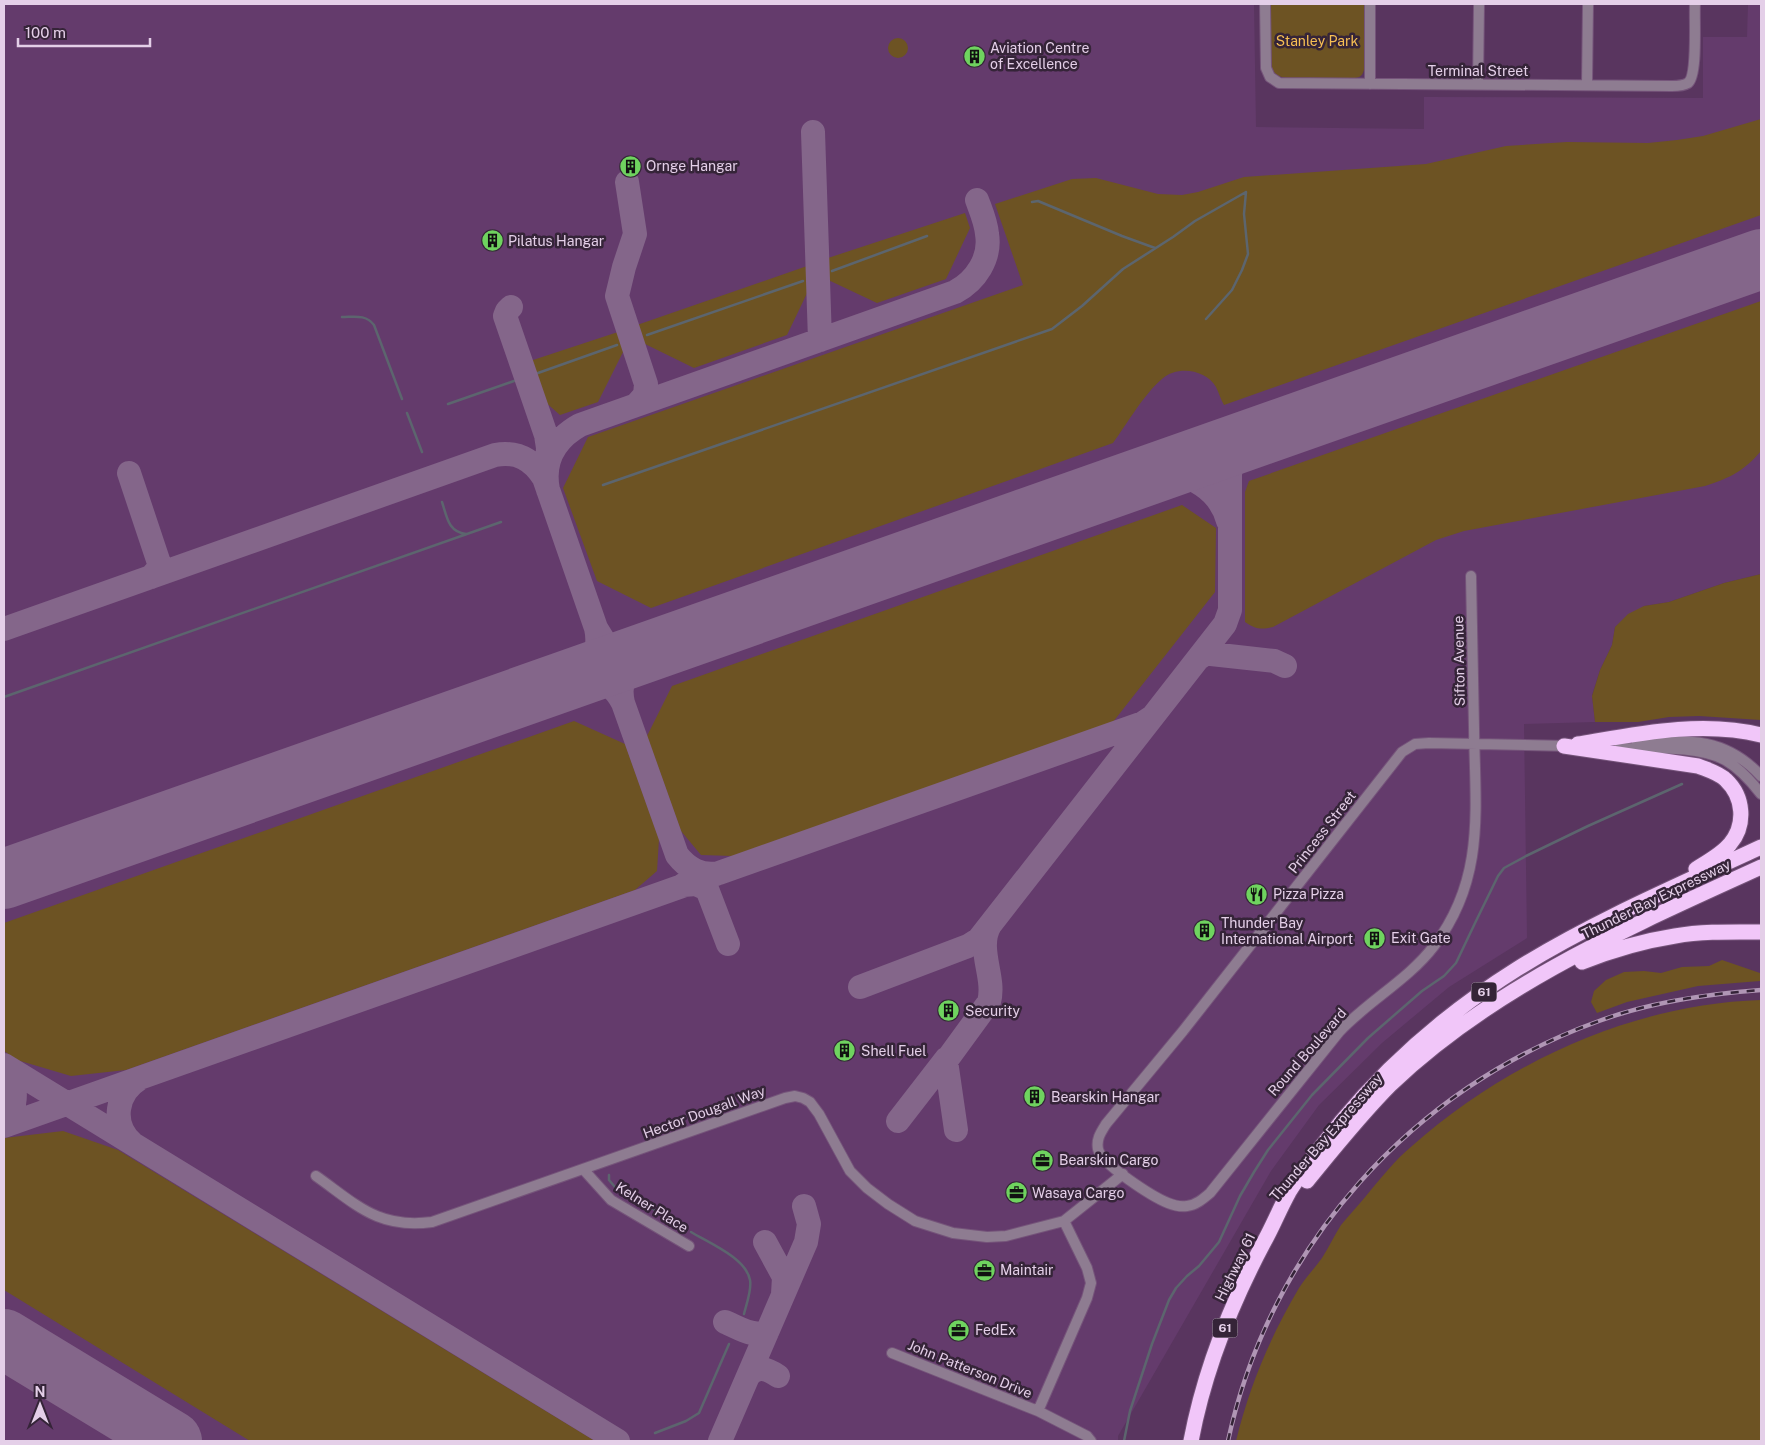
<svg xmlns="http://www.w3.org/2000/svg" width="1765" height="1445" font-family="'Public Sans',sans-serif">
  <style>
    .built { fill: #643b6c }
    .green { fill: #6d5323 }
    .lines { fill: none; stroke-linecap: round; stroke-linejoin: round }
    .stream { stroke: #5c656e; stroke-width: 2.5 }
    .taxiway { stroke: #84668a; stroke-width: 24 }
    .runway { stroke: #84668a; stroke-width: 60 }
    .minor-casing { stroke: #75547a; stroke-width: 12 }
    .highway-casing { stroke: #75547a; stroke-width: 17 }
    .minor { stroke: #8e7c91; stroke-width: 10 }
    .highway { stroke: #f1c6f9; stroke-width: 15 }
    .rail-casing { stroke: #b096b5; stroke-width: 4.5 }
    .rail { stroke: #352438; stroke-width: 2.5; stroke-dasharray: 8; stroke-linecap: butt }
    .labels { text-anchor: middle; stroke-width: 5; stroke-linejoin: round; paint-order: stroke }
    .shield { fill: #352438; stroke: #b09cb3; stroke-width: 1 }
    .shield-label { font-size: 12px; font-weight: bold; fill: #e4cfe8 }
    .park-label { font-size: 14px; fill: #f7bf53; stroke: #352438 }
    .poi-label { font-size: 14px; fill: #e4cfe8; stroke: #352438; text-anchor: start }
    .street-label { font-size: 14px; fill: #e4cfe8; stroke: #352438 }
  </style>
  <rect width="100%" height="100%" fill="#59355f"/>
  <path class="built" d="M4,4H1254L1256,127L1424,129V97L1703,98V37H1747L1748,4H1761V574L1724,583L1669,602L1644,606L1615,627L1612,645L1600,670L1592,695L1595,722L1524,724L1527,938L1449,987L1382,1043L1319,1105L1271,1171L1118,1436V1441H4Z"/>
  <path class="green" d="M1270,4H1365V66C1363,73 1363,77 1355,78H1287C1277,77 1272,72 1269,63Z
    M888 48a10 10 0 1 1 20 0a10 10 0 1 1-20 0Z
    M1761,119V215L1224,405C1221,400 1219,393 1216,387C1206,370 1178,365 1162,379C1144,394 1127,424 1113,443L651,608L597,581L563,488L588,437L1023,285L995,204L1072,179L1096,178L1158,194L1182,195L1198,192L1244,177L1426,164L1506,146L1567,142L1648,143L1677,140L1703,136Z
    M965,213L970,228L946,279L877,303L824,278L823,261L828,258Z
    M810,265V287L787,335L694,368L643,343L637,325Z
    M1761,301V451C1744,471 1730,478 1705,486L1464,531L1436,540L1273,627C1261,630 1255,629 1245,622V492L1249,481Z
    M618,332L624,350L598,402L560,415L543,400L530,361Z
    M1182,505L1216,528L1215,592L1113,722L733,856L701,855L681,831L647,736L672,686Z
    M1761,574V720L1699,716L1669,717L1638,722H1595L1592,696L1600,670L1612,645L1615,627L1628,614L1644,606L1669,602L1724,583Z
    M574,721L625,744L659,839L657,871L635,890L126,1070L71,1076L17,1060L4,1051V923Z
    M1722,960L1760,973V981L1698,986L1627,1002L1597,1013L1591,1002L1594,991L1606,980L1624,972L1644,971L1661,973L1682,967L1709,966Z
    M1761,1000V1441H1236C1249,1387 1271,1335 1299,1288C1306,1277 1315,1268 1322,1258C1329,1247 1334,1236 1341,1225C1349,1215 1358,1206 1366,1196C1380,1179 1395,1160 1412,1146C1507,1062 1633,1004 1761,1000Z
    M63,1131L118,1150L595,1441H250L4,1290V1138Z"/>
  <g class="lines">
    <path class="stream" d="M1032,202L1038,201L1122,236L1155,248
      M832,271L927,236
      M342,317C354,317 366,314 374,325L402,399
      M1206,319L1232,290L1242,270L1248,254L1244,214L1246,192
      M647,335L803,281
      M538,373L617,345
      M448,404L514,381
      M407,413L422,452
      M603,485L1052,329L1082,306L1123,269L1173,237L1195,221L1246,192
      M442,502C447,517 448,532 466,534
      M4,697L501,522
      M609,1175V1180L615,1187L674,1221
      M691,1232C709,1243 746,1258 750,1280C752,1290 746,1305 744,1314
      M655,1433L686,1421L699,1413L729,1344
      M1124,1441L1130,1411L1152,1344L1169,1300L1176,1288L1187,1276L1199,1266L1219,1242L1240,1196L1254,1172L1268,1150L1312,1095L1368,1038L1422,991L1444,976L1456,963L1476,921L1498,876L1504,868L1526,856L1588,826L1682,784"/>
    <path class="taxiway" d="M813,132L820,340
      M627,182L635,234L624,267L617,296L646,384L645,395L637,404
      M511,307L507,311L505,316L546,435L548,448L547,464
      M129,473L159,563V568L151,577
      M1125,487C1136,483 1148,478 1159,476C1190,470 1220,491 1228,521
      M548,490C542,460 555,439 580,425L955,292C976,281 991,258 987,234C986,222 981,211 977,200
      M4,629L495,455C517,451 532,459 544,478L596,628L604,641L614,648L628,653H637L723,624
      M654,653C631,661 617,678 623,703L677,855C688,869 701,876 719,873
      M1199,658L1205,654H1211L1274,661L1285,666
      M563,679C588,670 602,656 596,628
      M497,708C513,702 529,697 545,691C575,680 604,666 623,703
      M683,885L696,884L707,889L728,944
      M860,987L968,946L979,939L1225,624L1230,610V475C1231,459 1242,447 1257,440L1333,414
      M4,1065L618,1441
      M4,1067C18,1083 19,1106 4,1122
      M898,1121L946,1059
      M4,1126L1143,723L1152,717
      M956,1130L946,1061L989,1002C996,977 976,949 990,925
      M132,1143C111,1124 116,1093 139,1079
      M765,1242L784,1277L783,1294
      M725,1322C738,1327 756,1340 768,1330
      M749,1375C759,1365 767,1369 778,1376
      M720,1441L806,1242L809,1224L804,1206"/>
    <path class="runway" d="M4,879L1761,259
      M4,1339L172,1441"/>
    <defs>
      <path id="minor" d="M1265,4L1266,68L1270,77L1279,83L1672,86C1677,86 1683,86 1688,83C1698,75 1694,19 1695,4
        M1370,84V4
        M1478,84L1479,4
        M1587,85L1588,4
        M1471,576C1472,627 1473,677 1474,728C1475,808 1486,878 1434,946C1408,980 1368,1001 1339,1032L1210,1193C1203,1199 1196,1205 1187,1206C1181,1207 1173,1205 1168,1203C1153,1197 1101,1164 1098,1149C1096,1139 1101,1132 1106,1124L1183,1031L1402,752L1415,744L1429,743L1569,746
        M1637,743C1687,740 1724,736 1761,776
        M1619,748C1650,749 1696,745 1725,760C1739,768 1751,781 1761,794
        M583,1169L611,1200L689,1246
        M316,1176C357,1205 378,1229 432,1222L785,1098L795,1096L803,1098L810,1102L819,1114L850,1171L867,1188L888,1204L915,1221L953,1233L987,1237L1006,1236L1064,1221L1123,1174
        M892,1353L1038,1411L1087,1436L1091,1441
        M1038,1411L1087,1298L1091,1283L1087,1268L1064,1221"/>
      <path id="highway" d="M1578,744C1637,734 1702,720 1761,735
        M1564,746L1698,766C1708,770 1719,773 1726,780C1744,797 1746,825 1730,844C1722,854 1707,862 1696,869
        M1582,962C1612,950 1643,941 1675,936C1704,931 1733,932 1761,932
        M1307,1181C1334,1148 1361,1114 1391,1084C1496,984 1632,926 1761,867
        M1191,1441C1204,1372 1231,1304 1264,1242C1273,1226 1280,1208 1289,1192C1304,1167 1323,1145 1341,1122C1391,1062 1450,1011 1517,969C1594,921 1679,885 1761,847"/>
    </defs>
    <use href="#minor" class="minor-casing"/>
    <use href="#highway" class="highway-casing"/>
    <use href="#minor" class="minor"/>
    <use href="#highway" class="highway"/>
    <defs>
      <path id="rail" d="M1228,1441C1270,1246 1412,1088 1599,1021C1650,1002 1707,994 1761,990"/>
    </defs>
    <use href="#rail" class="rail-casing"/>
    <use href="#rail" class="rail"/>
  </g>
  <defs>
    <symbol id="building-disc" viewBox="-11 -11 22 22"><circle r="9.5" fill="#6fd35f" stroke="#352438"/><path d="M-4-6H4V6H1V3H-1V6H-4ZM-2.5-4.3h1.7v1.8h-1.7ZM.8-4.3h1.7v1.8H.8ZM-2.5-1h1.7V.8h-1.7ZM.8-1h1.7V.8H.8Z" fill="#111"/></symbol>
    <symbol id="restaurant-disc" viewBox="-11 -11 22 22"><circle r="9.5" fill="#6fd35f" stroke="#352438"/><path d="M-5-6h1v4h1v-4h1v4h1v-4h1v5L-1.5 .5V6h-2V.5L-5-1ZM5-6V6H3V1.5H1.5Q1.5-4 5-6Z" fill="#111"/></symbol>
    <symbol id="office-disc" viewBox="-11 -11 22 22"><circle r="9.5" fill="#6fd35f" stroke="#352438"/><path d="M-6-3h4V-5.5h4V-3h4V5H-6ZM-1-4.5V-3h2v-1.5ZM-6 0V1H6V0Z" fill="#111"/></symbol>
  </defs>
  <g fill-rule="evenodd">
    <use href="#building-disc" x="962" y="44" width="25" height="25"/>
    <use href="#building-disc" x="618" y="154" width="25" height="25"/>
    <use href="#building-disc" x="480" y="228" width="25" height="25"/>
    <use href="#restaurant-disc" x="1244" y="882" width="25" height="25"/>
    <use href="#building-disc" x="1192" y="918" width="25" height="25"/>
    <use href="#building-disc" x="1362" y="926" width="25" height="25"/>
    <use href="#building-disc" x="936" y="998" width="25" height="25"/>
    <use href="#building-disc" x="832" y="1038" width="25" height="25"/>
    <use href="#building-disc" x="1022" y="1084" width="25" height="25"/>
    <use href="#office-disc" x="1030" y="1148" width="25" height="25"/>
    <use href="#office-disc" x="1004" y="1180" width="25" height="25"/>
    <use href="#office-disc" x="972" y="1258" width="25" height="25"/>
    <use href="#office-disc" x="946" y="1318" width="25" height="25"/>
  </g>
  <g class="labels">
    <g class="shield">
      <rect x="1471.5" y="982.5" width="25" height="19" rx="4"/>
      <rect x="1212.5" y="1318.5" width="25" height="19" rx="4"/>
    </g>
    <g class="shield-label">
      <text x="1484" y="996">61</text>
      <text x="1225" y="1332">61</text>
    </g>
    <g class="park-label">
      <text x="1317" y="46">Stanley Park</text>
    </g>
    <g class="poi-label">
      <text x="990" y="53">Aviation Centre<tspan x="990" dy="16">of Excellence</tspan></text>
      <text x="646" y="171">Ornge Hangar</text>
      <text x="508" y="246">Pilatus Hangar</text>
      <text x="1273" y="899">Pizza Pizza</text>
      <text x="1221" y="928">Thunder Bay<tspan x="1221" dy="16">International Airport</tspan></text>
      <text x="1391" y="943">Exit Gate</text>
      <text x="965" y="1016">Security</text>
      <text x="861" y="1056">Shell Fuel</text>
      <text x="1051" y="1102">Bearskin Hangar</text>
      <text x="1059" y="1165">Bearskin Cargo</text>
      <text x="1032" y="1198">Wasaya Cargo</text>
      <text x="1000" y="1275">Maintair</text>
      <text x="975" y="1335">FedEx</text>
    </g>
    <g class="street-label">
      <text x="1478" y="76">Terminal Street</text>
      <text transform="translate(1459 661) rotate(-91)" y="5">Sifton Avenue</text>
      <text transform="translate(1322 832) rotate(-52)" y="5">Princess Street</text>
      <text transform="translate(1656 899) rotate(-26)" y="5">Thunder Bay Expressway</text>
      <text transform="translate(1307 1052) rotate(-49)" y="5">Round Boulevard</text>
      <text transform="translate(704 1112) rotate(-20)" y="5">Hector Dougall Way</text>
      <text transform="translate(1326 1137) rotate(-49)" y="5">Thunder Bay Expressway</text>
      <text transform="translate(652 1207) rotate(32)" y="5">Kelner Place</text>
      <text transform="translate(1235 1267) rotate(-64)" y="5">Highway 61</text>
      <text transform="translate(970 1369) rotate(22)" y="5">John Patterson Drive</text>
    </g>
  </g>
  <rect width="1765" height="1445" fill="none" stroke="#e4cfe8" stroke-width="10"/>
  <g transform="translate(40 1405)" stroke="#352438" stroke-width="4" paint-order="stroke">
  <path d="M0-4L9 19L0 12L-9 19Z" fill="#e4cfe8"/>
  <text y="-8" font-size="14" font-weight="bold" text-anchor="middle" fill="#e4cfe8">N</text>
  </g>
  <path d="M18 38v8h132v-8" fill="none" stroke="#e4cfe8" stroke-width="2.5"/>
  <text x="25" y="38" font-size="15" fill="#e4cfe8" stroke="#352438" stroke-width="4" paint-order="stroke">100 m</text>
</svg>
